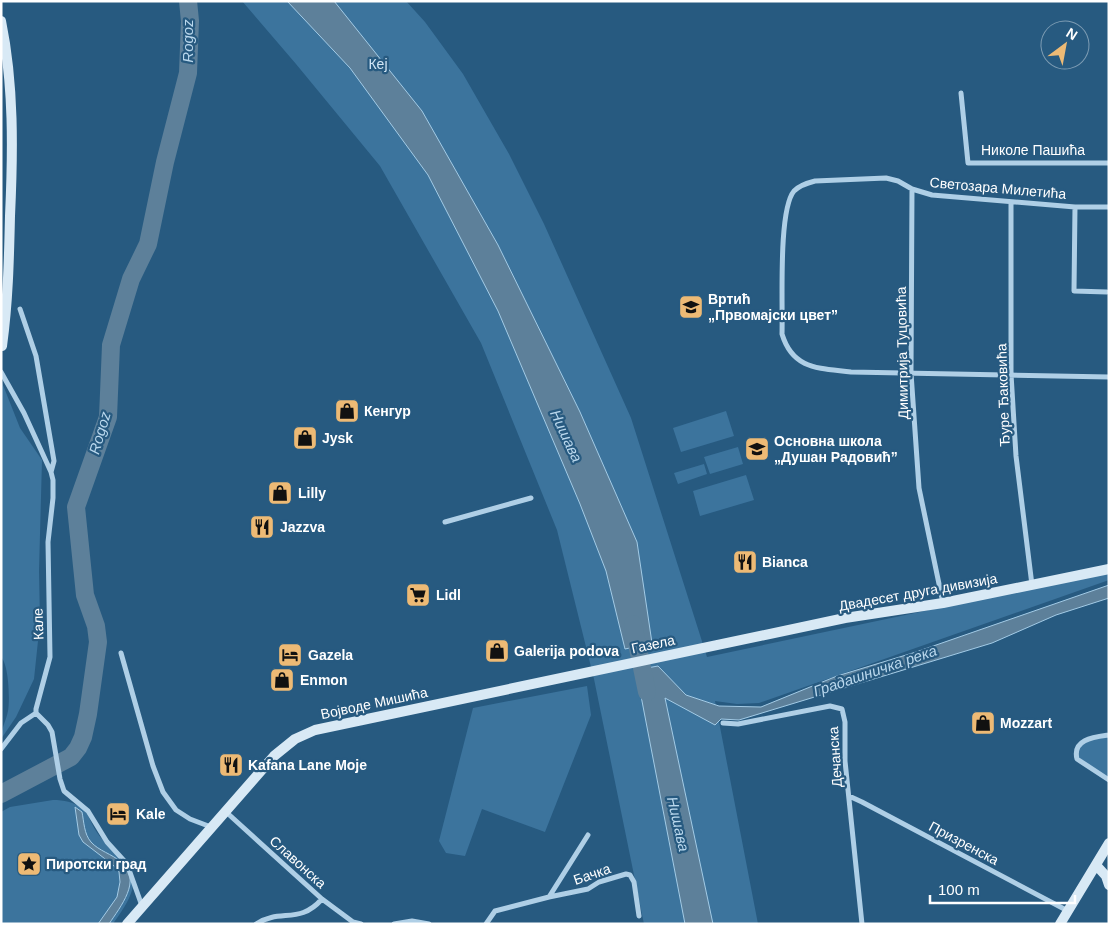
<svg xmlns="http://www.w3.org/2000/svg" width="1110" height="925" font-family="Helvetica,sans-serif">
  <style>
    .green { fill: #3c749d }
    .water { fill: #5d809a; stroke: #a3cbe6 }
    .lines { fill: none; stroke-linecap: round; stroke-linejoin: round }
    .river { stroke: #5d809a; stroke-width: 18 }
    .street { stroke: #afcfe6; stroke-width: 5 }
    .secondary { stroke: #d8e9f5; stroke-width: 10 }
    .labels { text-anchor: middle; stroke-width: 4.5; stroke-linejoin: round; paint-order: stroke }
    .park-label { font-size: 14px; fill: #d2e6f5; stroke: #275a80 }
    .street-label { font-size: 14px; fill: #fff; stroke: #275a80 }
    .poi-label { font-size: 14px; font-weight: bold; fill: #fff; stroke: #275a80; text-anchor: start }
    .water-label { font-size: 15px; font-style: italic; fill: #bad8ed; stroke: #275a80 }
  </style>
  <rect width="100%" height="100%" fill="#275a80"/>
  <path class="green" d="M242,1H406L425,22L463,74L509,154L544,224L631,418L707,657L1109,572V580L759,703L737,704L715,701L758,924H644L594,679L557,530L481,343L380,166L296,64Z
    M1,380L20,428L42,460L39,571L40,622L34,679L16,717L1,739C1,729 6,721 8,711C10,700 9,665 1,657Z
    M726,411L734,436L681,452L673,428Z
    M738,447L743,464L710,474L704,457Z
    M704,464L707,474L678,484L674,473Z
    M746,475L754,500L700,516L693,491Z
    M587,686L591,715L545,832L482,809L465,856L446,853L439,841L473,708Z
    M1109,737V778L1078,759C1078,738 1092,739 1109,737Z
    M53,800C64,800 73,802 82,808C89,814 91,824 96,831C106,847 130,860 133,879C135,894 121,912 113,924H1V812L10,807Z"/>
  <path class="water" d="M287,1H334L422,111L498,245L580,412L637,542L652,643L625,649L606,571L580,504L498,311L428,175L350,68Z
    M1109,585V598L1056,615L992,643L739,720L721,719L715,725L665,698L713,924H685L636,670L658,666L686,695L719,706L761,707L837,676L916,652Z
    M75,807L82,812C84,822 84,834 91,842C99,851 112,854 121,862C143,880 120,907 109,924H98L117,897L120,882L119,872L113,865L83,842L79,835Z"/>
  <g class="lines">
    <path class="river" d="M633,624L647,692
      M1,794L71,757L78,748L83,737L88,714L98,642L96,626L85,595L76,507L108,417L111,345L131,279L148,244L165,162L188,73L190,21L188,1"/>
    <path class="street" d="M961,93L968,163H1109
      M912,189L911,373L919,488L943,603
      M1011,202V374L1016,456L1032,585
      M1075,207L1074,291L1107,292
      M1109,207H1075L932,195L912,189L898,181L886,178L815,181C807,183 800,185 794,191C778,210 783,305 782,334C793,370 819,368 851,372L1109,377
      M20,309L36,356L54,461L51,472L53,480V498L48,542L50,657L36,709V713L48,725L52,732L60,779L64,791L88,811L107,842L127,864L142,906
      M1,372L24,413L51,472
      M445,522L531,498
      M121,653L153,766L163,792L176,810L190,819L211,827
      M723,723L738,724L830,706L842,709L845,722V761L862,924
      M1109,735C1095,737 1072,739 1077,759L1109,780
      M1,749L21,723L36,713
      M849,796L862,802L1068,911
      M225,811L322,899L353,922L361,924
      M549,897L588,889L599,882L626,874L630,875L634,882L639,916
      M256,924C281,908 299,925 322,899
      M394,924L412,921L429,924
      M486,924L495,911L549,897L588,835"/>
    <path class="secondary" d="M1,21C14,85 13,151 10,216C9,260 8,302 2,346
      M1096,865L1106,876L1109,885
      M127,924L274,756L295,739L315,730L845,618L943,603L1109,569
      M1060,924L1109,843"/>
  </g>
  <defs>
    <symbol id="school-square" viewBox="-11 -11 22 22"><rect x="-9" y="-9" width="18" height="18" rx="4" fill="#edba75" stroke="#275a80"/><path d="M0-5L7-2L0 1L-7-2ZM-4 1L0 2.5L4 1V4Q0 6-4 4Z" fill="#111"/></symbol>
    <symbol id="shop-square" viewBox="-11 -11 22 22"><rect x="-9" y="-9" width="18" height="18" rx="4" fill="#edba75" stroke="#275a80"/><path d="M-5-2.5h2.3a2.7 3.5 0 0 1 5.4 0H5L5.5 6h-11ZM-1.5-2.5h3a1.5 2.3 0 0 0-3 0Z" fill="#111"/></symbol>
    <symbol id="restaurant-square" viewBox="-11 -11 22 22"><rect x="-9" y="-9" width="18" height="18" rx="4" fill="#edba75" stroke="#275a80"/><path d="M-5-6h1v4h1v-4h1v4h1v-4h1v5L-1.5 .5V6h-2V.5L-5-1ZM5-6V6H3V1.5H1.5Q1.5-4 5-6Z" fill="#111"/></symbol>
    <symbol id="supermarket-square" viewBox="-11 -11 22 22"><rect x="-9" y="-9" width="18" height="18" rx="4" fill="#edba75" stroke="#275a80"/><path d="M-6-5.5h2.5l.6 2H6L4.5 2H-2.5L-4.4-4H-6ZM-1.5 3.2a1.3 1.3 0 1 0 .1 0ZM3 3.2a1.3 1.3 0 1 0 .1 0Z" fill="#111"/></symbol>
    <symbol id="hotel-square" viewBox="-11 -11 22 22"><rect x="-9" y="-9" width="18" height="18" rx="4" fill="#edba75" stroke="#275a80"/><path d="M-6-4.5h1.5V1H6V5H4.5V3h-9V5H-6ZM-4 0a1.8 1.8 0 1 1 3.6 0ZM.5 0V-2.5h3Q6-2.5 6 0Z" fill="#111"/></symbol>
    <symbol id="sight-square" viewBox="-11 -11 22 22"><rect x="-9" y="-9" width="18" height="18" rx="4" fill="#edba75" stroke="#275a80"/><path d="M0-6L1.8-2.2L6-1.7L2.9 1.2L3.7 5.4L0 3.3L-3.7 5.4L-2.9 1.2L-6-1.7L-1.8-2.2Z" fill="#111"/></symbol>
  </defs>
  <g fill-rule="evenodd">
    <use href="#school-square" x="677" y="293" width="28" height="28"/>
    <use href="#shop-square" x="333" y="397" width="28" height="28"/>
    <use href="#shop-square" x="291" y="424" width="28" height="28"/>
    <use href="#school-square" x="743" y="435" width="28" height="28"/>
    <use href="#shop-square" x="266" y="479" width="28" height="28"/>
    <use href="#restaurant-square" x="248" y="513" width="28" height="28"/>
    <use href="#restaurant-square" x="731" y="548" width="28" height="28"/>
    <use href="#supermarket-square" x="404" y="581" width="28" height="28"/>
    <use href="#shop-square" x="483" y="637" width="28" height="28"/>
    <use href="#hotel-square" x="276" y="641" width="28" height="28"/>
    <use href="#shop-square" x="268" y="666" width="28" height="28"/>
    <use href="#shop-square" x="969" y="709" width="28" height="28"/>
    <use href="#restaurant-square" x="217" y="751" width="28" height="28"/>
    <use href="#hotel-square" x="104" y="800" width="28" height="28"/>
    <use href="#sight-square" x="15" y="850" width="28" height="28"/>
  </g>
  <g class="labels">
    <g class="park-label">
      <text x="378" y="69">Кеј</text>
    </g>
    <g class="street-label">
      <text x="1033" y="155">Николе Пашића</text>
      <text transform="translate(998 188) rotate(5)" y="5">Светозара Милетића</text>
      <text transform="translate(902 353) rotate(-91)" y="5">Димитрија Туцовића</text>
      <text transform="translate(1003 395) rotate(-92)" y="5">Ђуре Ђаковића</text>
      <text transform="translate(918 592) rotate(-10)" y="5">Двадесет друга дивизија</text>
      <text transform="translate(38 624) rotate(-92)" y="5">Кале</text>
      <text transform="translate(653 644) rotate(-12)" y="5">Газела</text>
      <text transform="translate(374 703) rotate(-12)" y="5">Војводе Мишића</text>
      <text transform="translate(835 757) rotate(-94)" y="5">Дечанска</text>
      <text transform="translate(964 843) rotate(28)" y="5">Призренска</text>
      <text transform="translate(298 862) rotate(42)" y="5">Славонска</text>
      <text transform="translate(592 874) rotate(-19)" y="5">Бачка</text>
    </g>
    <g class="poi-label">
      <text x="708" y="304">Вртић<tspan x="708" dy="16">„Првомајски цвет”</tspan></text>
      <text x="364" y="416">Кенгур</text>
      <text x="322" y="443">Jysk</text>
      <text x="774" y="446">Основна школа<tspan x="774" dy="16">„Душан Радовић”</tspan></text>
      <text x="298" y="498">Lilly</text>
      <text x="280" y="532">Jazzva</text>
      <text x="762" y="567">Bianca</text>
      <text x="436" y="600">Lidl</text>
      <text x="514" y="656">Galerija podova</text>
      <text x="308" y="660">Gazela</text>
      <text x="300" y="685">Enmon</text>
      <text x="1000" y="728">Mozzart</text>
      <text x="248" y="770">Kafana Lane Moje</text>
      <text x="136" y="819">Kale</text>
      <text x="46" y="869">Пиротски град</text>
    </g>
    <g class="water-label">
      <text transform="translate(188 41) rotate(-90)" y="5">Rogoz</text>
      <text transform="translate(100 433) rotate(-74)" y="5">Rogoz</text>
      <text transform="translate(566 436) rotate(65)" y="5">Нишава</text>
      <text transform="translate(875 671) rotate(-19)" y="5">Градашничка река</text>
      <text transform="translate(678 824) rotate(77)" y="5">Нишава</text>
    </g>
  </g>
  <rect width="1110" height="925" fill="none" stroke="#ffffff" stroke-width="5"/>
  <g transform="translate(1065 45) rotate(32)"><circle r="24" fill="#275a80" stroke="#7d9cb3"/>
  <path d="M0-4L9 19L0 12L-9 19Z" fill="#edba75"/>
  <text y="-8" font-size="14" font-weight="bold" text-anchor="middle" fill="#ffffff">N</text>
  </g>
  <path d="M930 895v8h145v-8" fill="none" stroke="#ffffff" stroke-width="2.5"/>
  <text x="938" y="895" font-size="15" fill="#ffffff" stroke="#275a80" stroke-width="4" paint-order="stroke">100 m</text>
</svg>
